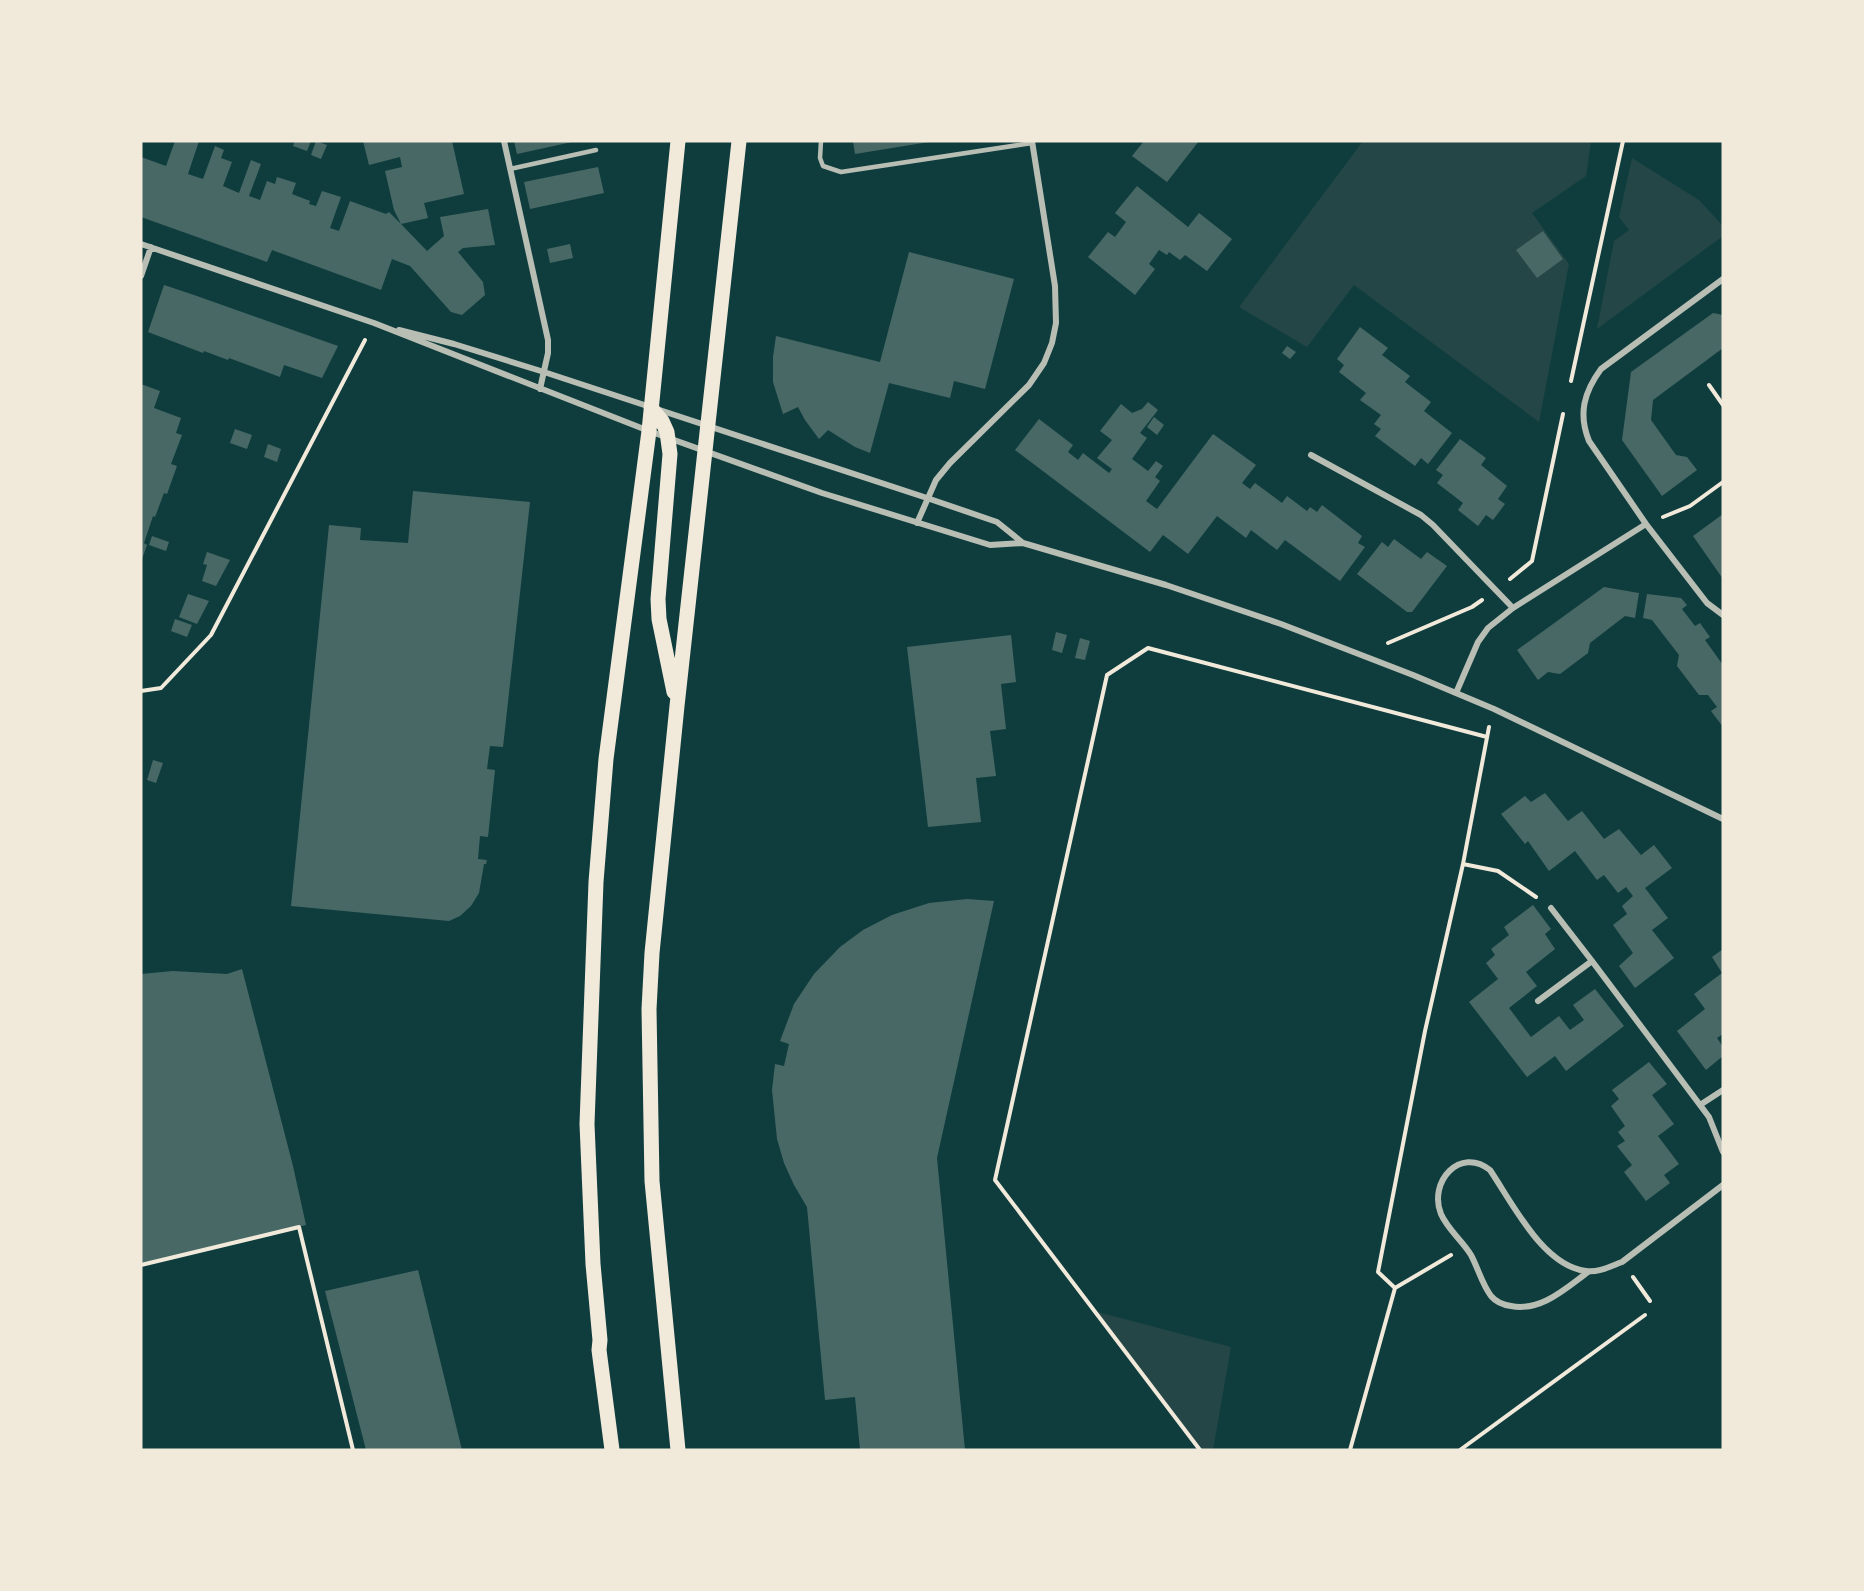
<svg xmlns="http://www.w3.org/2000/svg" width="1864" height="1591" font-family="'Fira Sans',sans-serif">
  <style>
    .green { fill: #244646 }
    .building { fill: #486865 }
    .lines { fill: none; stroke-linecap: round; stroke-linejoin: round }
    .path { stroke: #f1e9da; stroke-width: 4 }
    .service { stroke: #b8beb3; stroke-width: 4.5 }
    .minor { stroke: #b8beb3; stroke-width: 6 }
    .primary { stroke: #f1e9da; stroke-width: 15 }
  </style>
  <rect width="100%" height="100%" fill="#0f3d3e"/>
  <path class="green" d="M1363,141H1591L1586,176L1532,213L1569,264L1539,422L1354,285L1307,347L1239,307Z
    M1632,158L1699,200L1723,226V236L1597,329L1614,241L1629,230L1619,217Z
    M1094,1311L1231,1347L1213,1450H1200Z"/>
  <path class="building" d="M175,141H199L188,174L203,179L215,146L224,150L221,158L232,162L223,186L239,193L251,160L261,164L249,196L260,200L267,181L275,184L277,177L296,183L292,194L310,201L309,204L316,206L322,191L341,197L330,228L339,231L350,201L386,214L389,212L401,224L394,210L385,171L402,167L400,157L369,165L363,141H452L464,194L424,203L428,218L401,224L427,251L444,236L440,217L488,209L495,245L463,248L458,252L483,282L485,295L462,315L458,314L451,312L410,266L392,259L381,290L272,250L267,262L141,217V157L166,166Z
    M295,141H311L307,151L293,146Z
    M316,141L327,145L321,159L311,155Z
    M514,141H572V142L517,154Z
    M853,141H929V142L855,154Z
    M1144,141H1199L1167,182L1132,156Z
    M598,167L604,193L530,209L524,182Z
    M1137,186L1188,227L1199,213L1232,239L1207,271L1185,255L1180,260L1169,252L1167,255L1159,250L1149,264L1155,269L1135,295L1088,257L1108,232L1115,237L1126,222L1115,213Z
    M1543,231L1563,259L1537,278L1516,250Z
    M570,244L573,258L550,263L547,249Z
    M909,252L1014,279L985,389L954,381L950,398L889,383L870,453L855,447L828,430L819,439L805,420L798,407L783,414L773,382V357L776,336L880,362Z
    M164,285L194,295L338,346L322,378L284,365L280,377L229,358L228,360L204,351L203,353L148,332Z
    M1713,313L1723,315V348L1653,400L1651,420L1676,455L1687,457L1697,470L1662,496L1622,440L1631,372Z
    M1360,327L1388,348L1382,355L1410,376L1405,382L1431,402L1424,411L1452,433L1428,464L1421,458L1415,466L1375,436L1381,429L1374,424L1381,415L1360,400L1366,393L1339,372L1344,365L1337,359Z
    M1287,346L1296,352L1290,359L1282,353Z
    M141,384L160,391L154,408L181,418L176,433L182,435L171,464L177,466L167,494L164,493L155,517L153,516L144,543L147,545L141,562Z
    M1148,402L1158,410L1140,433L1147,438L1132,459L1148,471L1156,461L1163,466L1155,477L1160,481L1146,501L1157,509L1213,434L1256,465L1242,483L1250,489L1255,483L1282,503L1287,496L1307,511L1310,507L1317,512L1322,505L1362,536L1358,543L1365,547L1340,581L1285,540L1277,550L1251,530L1246,538L1217,516L1188,554L1163,535L1150,552L1015,450L1039,419L1073,445L1068,452L1078,460L1083,453L1109,473L1112,469L1097,458L1112,440L1100,431L1121,404L1132,413L1142,409Z
    M1154,417L1164,425L1157,435L1147,427Z
    M235,429L252,435L247,449L230,443Z
    M1460,439L1486,458L1481,465L1507,486L1498,499L1505,504L1493,520L1486,515L1478,526L1458,510L1463,503L1437,483L1443,475L1436,470Z
    M268,444L281,449L277,462L264,457Z
    M413,491L530,502L503,747L490,746L487,769L495,770L488,837L480,836L478,859L487,860L486,864H484L479,893L471,906L460,916L449,921L291,906L329,525L361,528L360,540L408,543Z
    M1723,514V579L1693,536Z
    M152,536L169,542L166,551L149,545Z
    M1394,539L1421,559L1427,552L1447,566L1412,612H1407L1357,574L1382,542L1388,547Z
    M207,552L230,560L216,586L202,581L207,565L203,564Z
    M1604,587L1639,593L1635,618L1625,616L1590,643L1588,653L1560,674L1548,672L1538,680L1517,650Z
    M188,594L209,601L197,624L179,617Z
    M1647,594L1681,598L1687,605L1682,609L1695,626L1700,623L1710,637L1705,640L1723,665V727L1711,711L1717,707L1708,695H1699L1677,666L1679,655L1652,620L1643,618Z
    M175,619L192,625L187,637L171,631Z
    M1056,632L1067,635L1062,653L1052,650Z
    M1011,635L1016,682L1001,684L1006,729L990,731L996,776L976,778L981,822L928,827L907,647Z
    M1080,638L1090,641L1085,660L1075,658Z
    M153,760L163,763L156,783L147,780Z
    M1545,793L1568,821L1582,811L1604,839L1619,829L1641,855L1654,845L1672,868L1645,888L1668,918L1652,930L1674,958L1635,988L1619,966L1633,953L1613,925L1627,914L1622,906L1633,896L1626,887L1618,893L1604,875L1597,880L1575,851L1549,871L1528,841L1525,844L1501,814L1525,796L1531,802Z
    M967,899L994,901L937,1158L965,1450H860L855,1397L825,1400L807,1207L794,1185L784,1163L777,1139L772,1090L775,1064L784,1066L789,1044L780,1041L794,1004L814,974L840,947L863,930L892,915L929,903Z
    M1533,905L1551,929L1545,934L1555,949L1526,972L1537,986L1509,1008L1531,1037L1559,1016L1570,1030L1584,1020L1573,1005L1595,989L1624,1026L1566,1071L1555,1056L1527,1077L1469,1002L1498,979L1486,963L1495,955L1491,949L1509,935L1504,927Z
    M1723,949V1034L1717,1038L1723,1047V1056L1706,1070L1677,1031L1705,1009L1694,994L1722,973L1712,957Z
    M242,969L293,1166L306,1225L141,1265V974L173,971L227,974Z
    M1649,1062L1667,1084L1652,1095L1674,1124L1658,1136L1679,1164L1664,1175L1670,1183L1646,1201L1624,1172L1632,1165L1617,1146L1625,1141L1618,1132L1625,1126L1611,1106L1619,1099L1612,1090Z
    M418,1270L462,1450H366L325,1291Z"/>
  <g class="lines">
    <path class="path" d="M1571,381L1623,141
      M1709,385L1723,405
      M1663,517L1690,506L1723,482
      M1510,579L1532,561L1563,414
      M1388,643L1472,607L1482,600
      M141,691L161,688L211,635L365,340
      M1463,864L1498,871L1536,897
      M141,1265L299,1227L353,1450
      M1633,1277L1650,1301
      M1395,1288L1451,1255
      M1200,1450L995,1180L1107,675L1148,648L1487,737
      M1350,1450L1395,1288L1378,1272L1425,1031L1463,864L1489,727
      M1460,1450L1645,1315"/>
    <path class="service" d="M821,141L820,158L823,166L841,172L1032,143
      M510,169L596,150"/>
    <path class="minor" d="M504,141L548,340V353L540,389
      M141,244L374,323L649,431L822,493L990,545L1023,543L1166,585L1281,624L1413,675L1494,709L1723,819
      M141,276L151,247
      M399,330L454,344L544,372L927,498L997,522L1023,543
      M1311,455L1421,515L1433,525L1513,608
      M917,523L936,480L950,463L1029,385L1044,363L1052,343L1056,323L1055,286L1032,141
      M1646,524L1707,603L1723,615
      M1456,693L1478,642L1488,628L1513,608L1646,524L1589,441C1578,414 1584,392 1601,369L1723,279
      M1551,908L1592,961
      M1538,1001L1592,961L1709,1117L1723,1152
      M1700,1105L1723,1090
      M1588,1272C1566,1288 1541,1312 1511,1306C1504,1305 1496,1302 1491,1296C1482,1284 1478,1268 1471,1255C1462,1240 1448,1230 1441,1214C1428,1182 1460,1146 1490,1170C1513,1204 1543,1266 1586,1271C1598,1273 1611,1266 1622,1262L1723,1185"/>
    <path class="primary" d="M651,408L662,421L667,432L670,454L658,599L659,619L674,692
      M612,1450L599,1350L600,1340L593,1264L587,1124L596,882L606,759L649,431L678,141
      M678,1450L652,1181L649,1009L652,953L677,706L739,141"/>
  </g>
  <rect width="1864" height="1591" fill="none" stroke="#f1e9da" stroke-width="285"/>
</svg>
